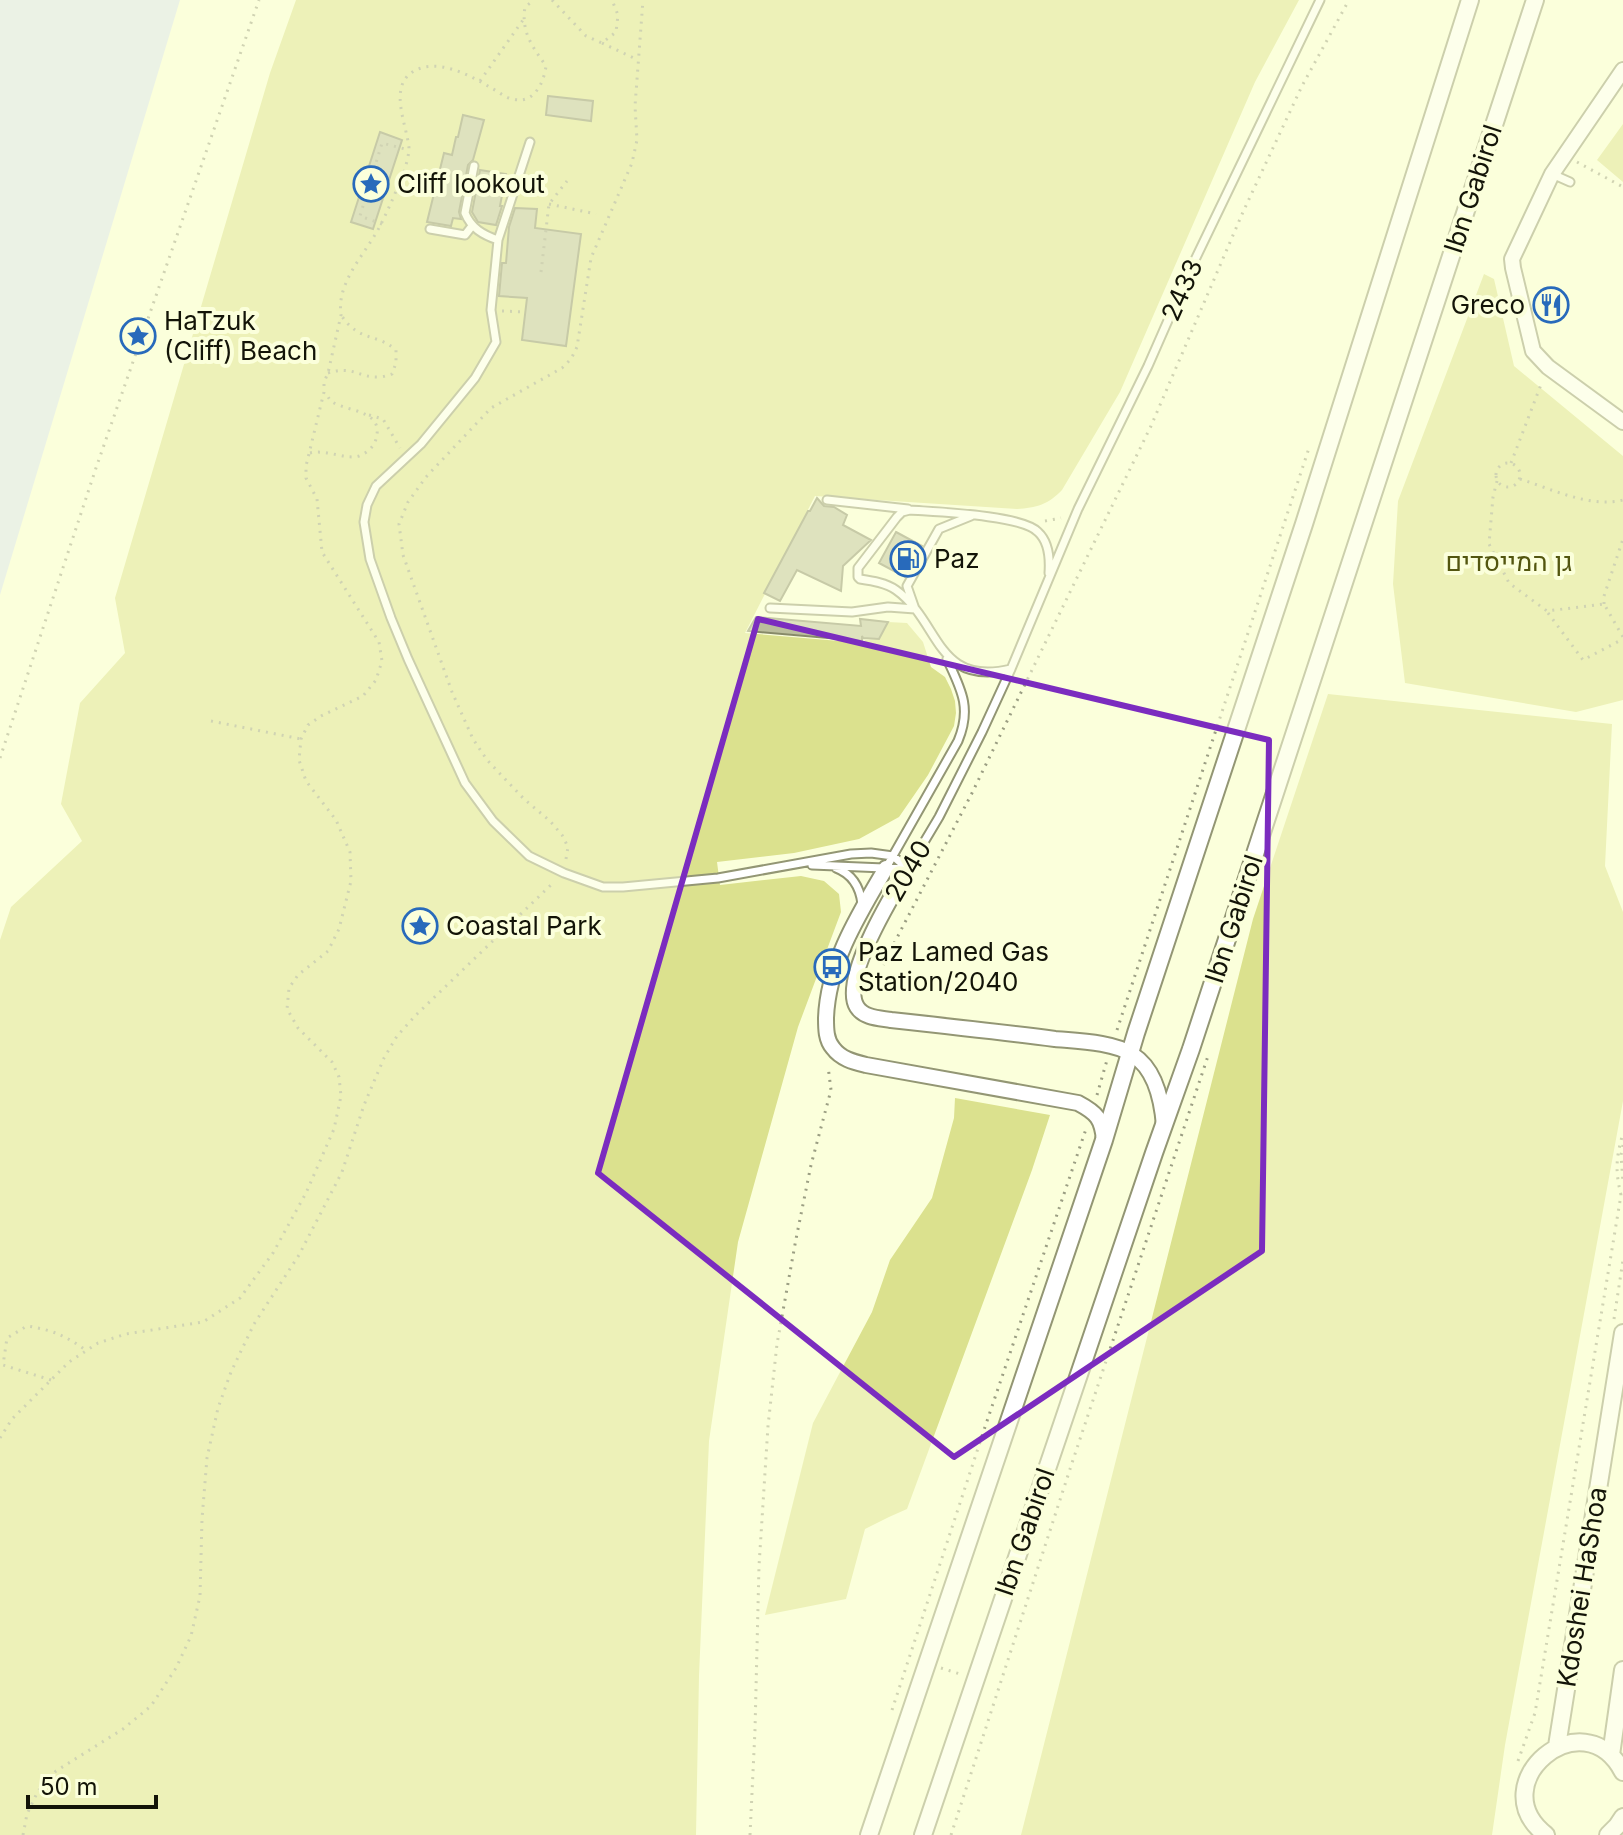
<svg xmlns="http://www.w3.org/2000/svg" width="1623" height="1835" font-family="Inter,Heebo,sans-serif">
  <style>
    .green { fill: #dbe18e }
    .water { fill: #d8e3f2 }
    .building { fill: #bbbe9c; stroke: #878a69; stroke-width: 2 }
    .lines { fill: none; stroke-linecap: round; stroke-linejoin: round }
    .service-casing { stroke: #939674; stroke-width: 11 }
    .minor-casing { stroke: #939674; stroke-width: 18 }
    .tertiary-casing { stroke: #939674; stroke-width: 20 }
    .path { stroke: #9b9e83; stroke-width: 3; stroke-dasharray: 2 6; stroke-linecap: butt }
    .service { stroke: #fff; stroke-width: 7 }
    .minor { stroke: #fff; stroke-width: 14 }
    .tertiary { stroke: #fff; stroke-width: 16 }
    .marked { fill: none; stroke: #7b2cbf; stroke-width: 6; stroke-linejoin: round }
    .labels { text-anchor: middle; stroke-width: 8; stroke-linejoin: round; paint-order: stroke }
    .poi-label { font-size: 26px; fill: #131408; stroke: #fbffdb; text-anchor: start }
    .street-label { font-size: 26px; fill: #131408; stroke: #fbffdb }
    .park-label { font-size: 26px; fill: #53560f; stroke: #fbffdb }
  </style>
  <rect width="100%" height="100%" fill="#fbffdb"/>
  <path class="green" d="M296,0H1299L1255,82L1120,392L1062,490C1049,504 1036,508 1017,509L815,496L745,633L863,643L865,640L879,639L888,622L907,623L923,642L931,667L945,677L951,689L955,701L956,713L954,726L928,775L899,817L859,839L794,853L717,862L720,885L801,876L824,881L839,894L841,912L798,1027L738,1242L709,1441L699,1676L696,1835H0V940L11,907L82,841L61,804L80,703L125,653L115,598L270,73Z
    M1623,124V182L1597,160Z
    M1484,274L1494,279L1514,366L1623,456V700L1576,712L1405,683L1393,584L1398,501Z
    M1328,694L1612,724L1605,866L1623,912V1101L1505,1745L1492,1835H1021L1253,919Z
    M955,1098L1050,1115L1032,1170L907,1509L889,1517L865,1529L846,1599L765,1615L813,1423L872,1312L890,1260L932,1198L954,1118Z"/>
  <path class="water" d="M0,0H180L0,595Z"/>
  <path class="building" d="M548,96L593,101L591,121L546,115Z
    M463,115L484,120L473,160L468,165L459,212L461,219L453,218L451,226L427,222L444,153L452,155L456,137H458Z
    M380,132L402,140L373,229L351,222Z
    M480,170L506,174L500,206H502L496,225L478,222L472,212Z
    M515,208L537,209L535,228L581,234L566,346L522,340L527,298L499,296L502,263H506L509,227Z
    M817,498L824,506L834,507L847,515L843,525L871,540L843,566L841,591L797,570L780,601L764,593L808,511H810Z
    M896,532L922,546L905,577L879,563Z
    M756,617L861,626L860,619L888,622L879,639L863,638L862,636V641L748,631Z"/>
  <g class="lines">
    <defs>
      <path id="service" d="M530,142L498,240L491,310L496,342L475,378L421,444L376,486L367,505L364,522L370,559L391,618L408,659L465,783L493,821L529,856L564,873L603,887H623L718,878L851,854L871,853L893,856L908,869
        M474,166L465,213C471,228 483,235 498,240
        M1552,174L1570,182
        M430,229L465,235L472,226
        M827,500L908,509
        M770,608L852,612L888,607L915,609L907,586L939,529L971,516
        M1011,669C935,687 941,622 896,590C886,583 873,581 860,579L858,577V568L897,517L902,512L910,510C936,512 1022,515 1038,532C1049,542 1050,559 1049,573
        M812,865L908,869
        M836,868C852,874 860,887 862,904
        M886,868L958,741C972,708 961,689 947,659
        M908,869L939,817L982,732L1011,669L1078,509L1148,366L1191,268L1320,0"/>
      <path id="minor" d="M1623,70L1552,174L1512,259L1513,268L1533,351L1548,367L1623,422
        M886,868C859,914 828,963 826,1018C826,1029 826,1040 833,1048C841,1059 854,1062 866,1065L1078,1103C1097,1113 1102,1119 1104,1140
        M908,869C893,894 840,980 857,1007C864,1018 879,1018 891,1020C946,1026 1001,1032 1055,1039C1078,1041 1115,1042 1133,1055C1155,1069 1162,1101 1164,1126"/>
      <path id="tertiary" d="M1557,1746L1623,1333
        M1611,1755L1623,1670
        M869,1835L1104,1140L1136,1033L1304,524L1470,0
        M923,1835L1154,1153L1191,1049L1535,0
        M1546,1835C1480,1784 1583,1696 1623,1772
        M1608,1835L1617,1826L1623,1817"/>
    </defs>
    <use href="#service" class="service-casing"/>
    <use href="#minor" class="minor-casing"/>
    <use href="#tertiary" class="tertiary-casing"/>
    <path class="path" d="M552,0L586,36L602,43L616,32L618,15L612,0
      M602,43L638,60
      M480,81L523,20
      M1577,162L1623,187
      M549,204L596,214
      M382,224L360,216L382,143L409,150
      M541,272L549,204L567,181
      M502,311L526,312
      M328,373C353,365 359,378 379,377C384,377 388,375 392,374L396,363V350C375,332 360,343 341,315
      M369,415L383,419L400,448
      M310,453C327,449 345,460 359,456C367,453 374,447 376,439C384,411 351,412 334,403C330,401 329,398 326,394
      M1496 475a12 12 0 1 1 24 0a12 12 0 1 1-24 0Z
      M1511,463L1542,382
      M1520,479C1552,489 1589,508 1623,500
      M1497,481L1493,497L1489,544L1509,583L1547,611L1604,604L1623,637
      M1045,521L1061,518
      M1604,604V596L1623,539
      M1548,613L1583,660L1623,639
      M211,721L301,739
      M0,758L96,468L259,0
      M566,859L568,847L562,835L550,821L524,799L487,760L473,739L452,692L403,555L399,524L408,502L426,477L491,408L562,368L571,359L577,347L591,258L632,163L637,140L635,106L643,0
      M872,986L972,793L1151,426L1243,212L1302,86L1349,0
      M1117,1030L1310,445
      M1097,1095L1107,1060
      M1623,1145L1621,1155L1623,1183
      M1614,1319L1623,1260
      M51,1380L3,1365L7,1338L27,1326C53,1330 66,1336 87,1351
      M0,1438L12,1419L69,1362L98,1343L126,1334L203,1322L240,1298L273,1253L306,1193L334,1129L341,1096L339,1077L332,1062L298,1028L287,1009L289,988L298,975L328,951L339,929L351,881L350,852L336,820L306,781L299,760L301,739L308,725L321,716L363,696L376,680L382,661L379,642L322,552L317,499L306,478V466L324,392V382L328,373L341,315C336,280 368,252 382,222C390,206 397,189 404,172C406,165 409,155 409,148C407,126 389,89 411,73C435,56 470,75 491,88C498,91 505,98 513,99C534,105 544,82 546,66C532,46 521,32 525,7L534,0
      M941,1668L960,1674
      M892,1710L985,1427L1086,1129
      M1518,1761L1535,1713L1621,1195C1615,1170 1616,1158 1623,1133
      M23,1835L27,1814L38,1791L56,1771L123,1729L151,1706L176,1668L191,1636L200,1596L202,1519L207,1458L218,1408L231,1372L254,1324L299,1255L342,1172L364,1105L384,1058L397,1036L416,1015L554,882
      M750,1835L755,1730L759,1566L768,1426L777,1344L796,1239L811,1165L831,1090L828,1066
      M951,1835L1072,1463L1208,1056"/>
    <use href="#service" class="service"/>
    <use href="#minor" class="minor"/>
    <use href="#tertiary" class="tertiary"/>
  </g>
  <path d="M0 0H1623V1835H0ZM758,619L1269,740L1262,1251L954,1457L598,1173Z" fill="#fbffdb" fill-opacity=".55" fill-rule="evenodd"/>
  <path class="marked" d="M758,619L1269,740L1262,1251L954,1457L598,1173Z"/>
  <defs>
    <symbol id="sight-ring" viewBox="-11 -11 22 22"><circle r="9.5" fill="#fbffdb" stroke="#286abb" stroke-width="1.5"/><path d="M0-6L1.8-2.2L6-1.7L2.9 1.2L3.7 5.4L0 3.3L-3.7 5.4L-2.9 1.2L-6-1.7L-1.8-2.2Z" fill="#286abb"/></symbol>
    <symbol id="restaurant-ring" viewBox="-11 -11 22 22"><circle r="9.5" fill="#fbffdb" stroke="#286abb" stroke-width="1.5"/><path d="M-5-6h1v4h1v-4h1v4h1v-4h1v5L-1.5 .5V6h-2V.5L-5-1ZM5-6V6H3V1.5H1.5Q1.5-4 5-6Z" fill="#286abb"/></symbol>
    <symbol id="fuel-ring" viewBox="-11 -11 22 22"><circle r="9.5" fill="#fbffdb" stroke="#286abb" stroke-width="1.5"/><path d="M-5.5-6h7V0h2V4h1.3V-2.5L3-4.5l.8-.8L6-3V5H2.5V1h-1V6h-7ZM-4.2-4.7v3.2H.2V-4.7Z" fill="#286abb"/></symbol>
    <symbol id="bus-ring" viewBox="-11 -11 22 22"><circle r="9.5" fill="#fbffdb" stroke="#286abb" stroke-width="1.5"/><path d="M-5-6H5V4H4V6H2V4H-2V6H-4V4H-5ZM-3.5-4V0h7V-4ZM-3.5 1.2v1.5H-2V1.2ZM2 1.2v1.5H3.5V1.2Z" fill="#286abb"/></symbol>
  </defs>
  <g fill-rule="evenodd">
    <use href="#sight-ring" x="351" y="164" width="40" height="40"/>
    <use href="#restaurant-ring" x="1531" y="285" width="40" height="40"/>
    <use href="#sight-ring" x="118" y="316" width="40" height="40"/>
    <use href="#fuel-ring" x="888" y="539" width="40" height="40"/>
    <use href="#sight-ring" x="400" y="906" width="40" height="40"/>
    <use href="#bus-ring" x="812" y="947" width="40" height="40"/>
  </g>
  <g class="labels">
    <g class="poi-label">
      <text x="397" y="193">Cliff lookout</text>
      <text x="1525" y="314" text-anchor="end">Greco</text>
      <text x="164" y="330">HaTzuk<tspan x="164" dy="30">(Cliff) Beach</tspan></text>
      <text x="934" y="568">Paz</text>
      <text x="446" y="935">Coastal Park</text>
      <text x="858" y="961">Paz Lamed Gas<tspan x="858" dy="30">Station/2040</tspan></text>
    </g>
    <g class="street-label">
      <text transform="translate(1473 189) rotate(-72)" y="9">Ibn Gabirol</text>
      <text transform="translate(1182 290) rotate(-66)" y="9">2433</text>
      <text transform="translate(908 871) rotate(-60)" y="9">2040</text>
      <text transform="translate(1234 919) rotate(-72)" y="9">Ibn Gabirol</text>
      <text transform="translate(1025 1532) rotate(-71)" y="9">Ibn Gabirol</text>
      <text transform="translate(1582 1587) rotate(-81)" y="9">Kdoshei HaShoa</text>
    </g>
    <g class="park-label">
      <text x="1509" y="571">גן המייסדים</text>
    </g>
  </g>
  <path d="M28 1795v12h128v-12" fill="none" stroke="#131408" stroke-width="4"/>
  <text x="40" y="1795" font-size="24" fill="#131408" stroke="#fbffdb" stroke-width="6" paint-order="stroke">50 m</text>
</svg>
